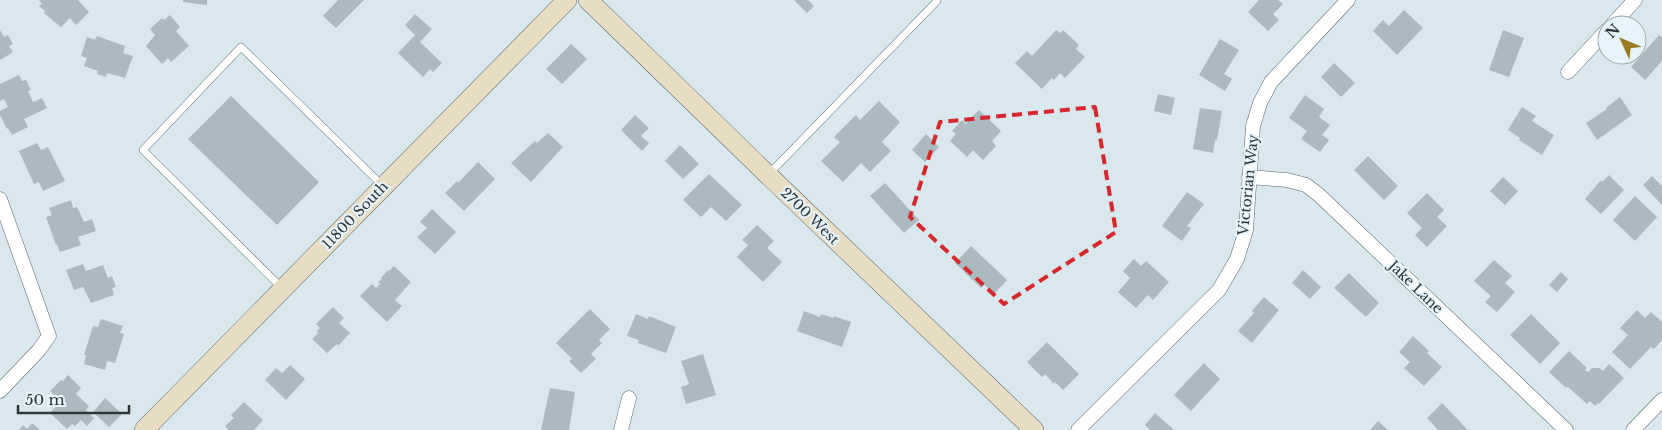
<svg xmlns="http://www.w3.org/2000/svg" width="1662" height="430" font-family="'Libre Baskerville',serif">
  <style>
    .building { fill: #abb9c0 }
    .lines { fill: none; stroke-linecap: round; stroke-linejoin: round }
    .service-casing { stroke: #59666c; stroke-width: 8 }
    .minor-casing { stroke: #59666c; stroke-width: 15 }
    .secondary-casing { stroke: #59666c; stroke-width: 20 }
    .service { stroke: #fff; stroke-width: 7 }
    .minor { stroke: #fff; stroke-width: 14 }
    .secondary { stroke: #e8ddc2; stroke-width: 19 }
    .marked { fill: none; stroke: #d62828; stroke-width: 4; stroke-dasharray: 10 6; stroke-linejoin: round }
    .labels { text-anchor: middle; stroke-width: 4; stroke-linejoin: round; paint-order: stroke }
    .street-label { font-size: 14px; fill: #2f3538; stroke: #e6f5fc }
  </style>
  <rect width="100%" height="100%" fill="#d9e8ef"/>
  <path class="building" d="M39,0H78L89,12L76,25L70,18L61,27L44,13L45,11L39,6L42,4Z
    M183,0H207V5L183,2Z
    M338,0H364L336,28L323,16Z
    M794,0H808L814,6L807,13Z
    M1259,0H1278L1283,4L1273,14L1279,20L1268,31L1248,12Z
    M1404,10L1423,28L1397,55L1373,31L1383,20L1389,26Z
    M415,14L432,29L420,42L442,63L433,72L430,69L423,77L398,53L414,36H416L405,25Z
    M170,15L180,27L176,31L189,46L171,62L168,58L162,64L146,46L155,35L150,29L162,18L164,20Z
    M0,30L4,37L8,35L13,44L9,46L13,52L0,60Z
    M1056,30L1060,33L1063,30L1079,45L1076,49L1085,57L1065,78L1060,73L1054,80L1052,78L1042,89L1015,63L1027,51L1032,56Z
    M1503,30L1524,38L1509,77L1489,70Z
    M1659,35L1662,38V61L1645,80L1631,67Z
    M97,36L125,46L123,53L133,56L125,78L107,73L106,77L97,74L98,71L84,66L87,58L81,56L87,37L95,40Z
    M1220,39L1239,50L1224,74L1232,79L1225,91L1199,75Z
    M571,44L587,59L562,84L546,69Z
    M1334,63L1355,83L1341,97L1321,77Z
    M19,75L22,81L26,80L31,90L28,91L33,102L42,98L47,108L24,119L28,127L12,135L8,128L7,129L0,115V111L8,107L4,99L0,101V84Z
    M1158,94L1175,98L1171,115L1154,111Z
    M1305,95L1324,109L1319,117L1330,125L1322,135L1329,140L1320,152L1301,139L1307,131L1289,118Z
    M231,96L319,182L277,225L188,139Z
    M1620,97L1632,115L1597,140L1586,123L1607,109L1606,108Z
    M879,101L900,122L882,142L891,151L870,172L861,163L843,182L821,161L840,142L834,137L856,115L860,120Z
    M1522,107L1536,116L1532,121L1554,135L1542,155L1519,140L1520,138L1508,130Z
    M1200,108L1222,111L1217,140H1215L1213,153L1193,149Z
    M979,110L1001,131L992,141L996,146L983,160L973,150L967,157L950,141L956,134L952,131L962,120L965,124Z
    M635,115L649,128L641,136L649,143L642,151L621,130Z
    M548,133L563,147L531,182L511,163L535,141L537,143Z
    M926,134L939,147L925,162L912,150Z
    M37,143L41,150L48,147L65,181L43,191L39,182L34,184L19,151Z
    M680,145L699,164L683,179L665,161Z
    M1368,156L1398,186L1384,200L1354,170Z
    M478,162L495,179L464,211L445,193L457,181L458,183Z
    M709,174L742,205L726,221L711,207L701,217L683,200Z
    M1609,175L1624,190L1601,214L1585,199L1601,180L1602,182Z
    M1652,176L1662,186V205L1643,185Z
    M1503,177L1518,191L1505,205L1490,191Z
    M885,183L919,220L904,233L870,196Z
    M1187,192L1204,204L1187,226L1191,228L1182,241L1162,226Z
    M1427,193L1444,210L1437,217L1447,226L1427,247L1415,235L1422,228L1407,213Z
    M1635,196L1657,217L1635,241L1613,220Z
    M71,200L73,208L77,207L84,222L92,219L96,231L78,237L81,245L60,252L57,244L56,245L46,217L52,215L49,208Z
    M432,209L456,232L435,254L417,237L427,228L420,222Z
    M757,225L774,241L767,248L782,262L763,282L737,257L748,245L742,240Z
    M971,246L1007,280L994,294L984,284L981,288L955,263Z
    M1134,259L1141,266L1146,261L1169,282L1153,300L1148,295L1136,308L1118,292L1130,278L1123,271Z
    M1494,260L1512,276L1505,283L1515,292L1497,312L1485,302L1491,296L1474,281Z
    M83,264L86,271L103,265L108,278L112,276L116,287L112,288L114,295L91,303L83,287L74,290L66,270Z
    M394,266L411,282L395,300L402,306L387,322L360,296L372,284L376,288L380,284L378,282L382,279L381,278L388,270L389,271Z
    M1303,270L1321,287L1310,299L1292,283Z
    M1561,272L1568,279L1557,292L1549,285Z
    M1349,273L1379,303L1366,317L1334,288Z
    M1264,297L1279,310L1252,343L1238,331L1254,313L1252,311Z
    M333,307L344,318L339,323L350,333L338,346L337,344L327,353L312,339L318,333L317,331L320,328L316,324Z
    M590,309L610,329L599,340L602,343L591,354L596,359L581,373L569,361L572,359L556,343Z
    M1637,310L1645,318L1651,312L1662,322V340L1654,349L1651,347L1630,369L1612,352L1628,335L1620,328Z
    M804,311L820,317L821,314L833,318L834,316L851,322L842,347L797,331Z
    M636,314L648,319L649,316L676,327L666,353L638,343L639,340L627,336Z
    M1531,314L1560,343L1540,364L1510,335Z
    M101,319L123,326L120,333L124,334L115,363L107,361L105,370L84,364L86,355H84L93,326L98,327Z
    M1413,336L1429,351L1427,353L1442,367L1424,386L1404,368L1410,362L1399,352Z
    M1047,342L1079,374L1063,390L1055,382L1054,384L1045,374L1042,377L1027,362Z
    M1569,351L1587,368L1585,370L1588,372L1592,368H1599L1603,371L1609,364L1624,378L1599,404L1598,403L1595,406L1590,401L1587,404L1568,387L1566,388L1549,372Z
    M703,354L716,395L686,404L681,387L689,384L681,361Z
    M1204,363L1220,379L1191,411L1174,395Z
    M290,365L305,379L286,400L265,380L276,368L282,373Z
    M68,375L81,388L76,394L89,406L86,410L94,418L87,426L81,420L75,426L72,424L67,429L50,413L56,406L54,404L58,399L50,391L61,380L63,381Z
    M550,388L575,392L569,430H541Z
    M105,398L122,414L109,427L93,412Z
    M244,402L263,420L254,430H229L225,426L234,418L231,415Z
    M1442,403L1468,430H1438L1427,418Z
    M1155,413L1174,430H1150L1145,425Z
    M1378,421L1388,430H1370Z
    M32,423L40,430H19L23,425L27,429Z"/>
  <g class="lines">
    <defs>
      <path id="service" d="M768,175L937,1
        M282,288L143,150L241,47L383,186"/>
      <path id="minor" d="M1612,25L1635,0
        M1568,72L1607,30
        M1249,177L1287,180L1306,185L1319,195L1566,430
        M0,199L49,336L39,350L0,391
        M621,430L629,398
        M1078,430L1219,290L1237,259L1246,230L1253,126L1260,103L1271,82L1348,0
        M1633,430L1662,400"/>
      <path id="secondary" d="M588,0L768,175L1034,430
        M144,430L567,0"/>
    </defs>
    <use href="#service" class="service-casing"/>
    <use href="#minor" class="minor-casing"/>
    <use href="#secondary" class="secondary-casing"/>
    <use href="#service" class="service"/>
    <use href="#minor" class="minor"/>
    <use href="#secondary" class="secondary"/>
  </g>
  <path class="marked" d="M1095,107L1116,232L1004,304L910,217L940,122Z"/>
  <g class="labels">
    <g class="street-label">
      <text transform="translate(1248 185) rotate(-84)" y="5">Victorian Way</text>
      <text transform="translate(355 215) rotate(-46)" y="5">11800 South</text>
      <text transform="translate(810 216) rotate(44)" y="5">2700 West</text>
      <text transform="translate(1416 287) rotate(44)" y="5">Jake Lane</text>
    </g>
  </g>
  <g transform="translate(1622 40) rotate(314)"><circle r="24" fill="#e6f5fc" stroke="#9da8ae"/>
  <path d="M0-4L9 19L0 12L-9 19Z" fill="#9b7923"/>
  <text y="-8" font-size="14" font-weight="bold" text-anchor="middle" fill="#2f3538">N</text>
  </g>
  <path d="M18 405v8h111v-8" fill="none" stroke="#2f3538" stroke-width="2.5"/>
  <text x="25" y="405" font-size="15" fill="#2f3538" stroke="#e6f5fc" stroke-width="4" paint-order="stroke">50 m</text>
</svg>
